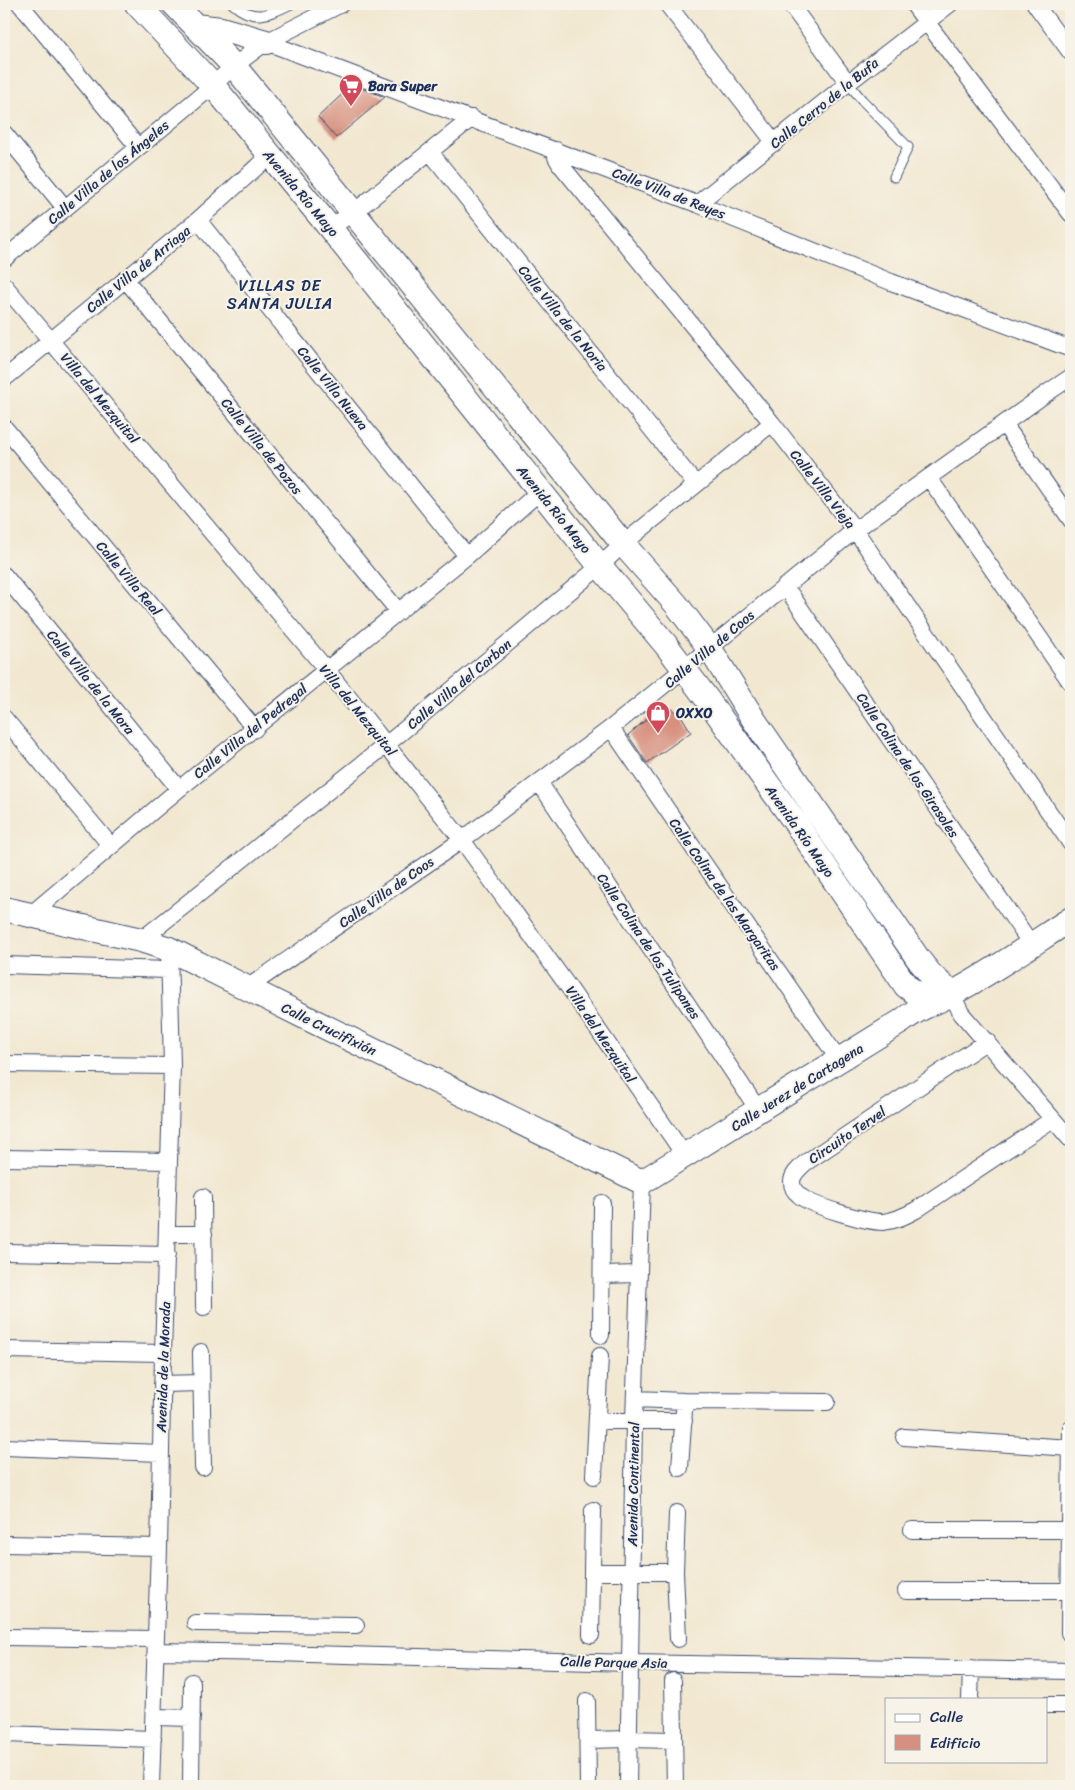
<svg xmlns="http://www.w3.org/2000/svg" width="1075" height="1790" font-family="Sriracha,sans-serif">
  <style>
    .building { fill: #d7907f }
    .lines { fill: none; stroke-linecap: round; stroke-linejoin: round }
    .lane-casing { stroke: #3b4b6f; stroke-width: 11 }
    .street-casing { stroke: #3b4b6f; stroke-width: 18 }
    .secondary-casing { stroke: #3b4b6f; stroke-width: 26 }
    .lane { stroke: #fff; stroke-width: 9 }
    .street { stroke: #fff; stroke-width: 16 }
    .secondary { stroke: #fff; stroke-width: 24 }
    .labels { text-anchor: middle; stroke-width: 4; stroke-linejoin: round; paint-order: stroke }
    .poi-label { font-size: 14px; font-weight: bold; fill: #1b2f5e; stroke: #f7f3e8; text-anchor: start }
    .street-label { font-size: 14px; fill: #1b2f5e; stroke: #f7f3e8 }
    .quarter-label { font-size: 16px; letter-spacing: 1px; fill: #1b2f5e; stroke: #f7f3e8 }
  </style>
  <rect width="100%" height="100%" fill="#f7f3e8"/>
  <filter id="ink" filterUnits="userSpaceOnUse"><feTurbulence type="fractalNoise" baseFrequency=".02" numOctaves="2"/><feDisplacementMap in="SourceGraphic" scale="10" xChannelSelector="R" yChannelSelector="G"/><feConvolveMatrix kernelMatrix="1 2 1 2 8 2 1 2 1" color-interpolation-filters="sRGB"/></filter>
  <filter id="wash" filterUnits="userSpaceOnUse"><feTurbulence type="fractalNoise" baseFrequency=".0096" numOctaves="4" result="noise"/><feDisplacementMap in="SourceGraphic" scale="20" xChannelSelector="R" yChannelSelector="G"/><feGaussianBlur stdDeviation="1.12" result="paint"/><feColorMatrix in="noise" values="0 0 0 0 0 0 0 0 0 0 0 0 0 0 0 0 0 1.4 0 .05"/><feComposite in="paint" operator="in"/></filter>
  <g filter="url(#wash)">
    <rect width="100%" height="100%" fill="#f2e8d1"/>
    <g id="blocks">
      <path class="building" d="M352,85L385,97L336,138L318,117Z
        M661,707L672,709L682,717L691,732L647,763L628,735Z"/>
    </g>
  </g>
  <g filter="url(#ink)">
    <use href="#blocks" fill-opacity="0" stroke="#3b4b6f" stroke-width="1"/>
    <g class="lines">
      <defs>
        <path id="lane" d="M233,4C254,22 268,15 291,4
          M848,83L862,100L908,147L894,177"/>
        <path id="street" d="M20,4L138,147
          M667,4L775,143
          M790,4L848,83
          M913,4L1071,214
          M1035,4L1071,53
          M266,42L697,204L891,282L1071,349
          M4,133L65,208
          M556,150V157L560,164L772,423L855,530L1071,844
          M430,152L696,485
          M697,204L848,83L950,4
          M198,220L467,556
          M330,228L354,212L472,118
          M4,259L204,93L234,66L266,42L341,4
          M125,279L399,612
          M4,285L326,669L462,840L570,989L685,1156
          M4,379L198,220L270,155
          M1004,424L1071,520
          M4,427L255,729
          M929,478L1071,683
          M4,575L179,789
          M785,586L1031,944
          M4,718L111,846
          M611,728L839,1060
          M539,782L759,1111
          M30,915L179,789L467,556L540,491
          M141,940L386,745L600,566L623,544L772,423
          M4,965L169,970
          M247,988L462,840L611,728L855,530L1047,393L1071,377
          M952,994L961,1013L1071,1140
          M987,1041L805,1163C800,1168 792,1174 792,1182C792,1187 795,1192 799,1195C810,1206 867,1222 883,1222C895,1221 905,1216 916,1210L1053,1119
          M4,1064L172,1066
          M4,1158L169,1161
          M203,1197L204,1307
          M167,1234H204
          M4,1252L167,1255
          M603,1275L638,1274
          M601,1335L602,1203
          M4,1350L163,1353
          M201,1352L203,1467
          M162,1384L201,1383
          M636,1399L684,1401L827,1402
          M597,1421H684
          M904,1437L1071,1448
          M4,1447L161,1453
          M680,1468L684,1410
          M594,1476L600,1356
          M677,1513L675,1572L678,1639
          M912,1530H1070
          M4,1544L159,1547
          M592,1572H675
          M906,1591H1071
          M195,1623L356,1625
          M1069,1633L1071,1428
          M591,1635L593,1510
          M4,1637L156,1639
          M156,1651L274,1653L630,1663L1071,1671
          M673,1681L675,1786
          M970,1699L971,1669
          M587,1701L588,1786
          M1046,1705H1068
          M154,1717L192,1718
          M4,1734L153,1739
          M588,1740L629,1739L674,1740
          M151,1786L159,1547L163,1353L172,1066L169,949
          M191,1786L192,1682
          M628,1786L634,1420L642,1182"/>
        <path id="secondary" d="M137,4L215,88L330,228L600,566L666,645L707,699L795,822L906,986L917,994L935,1001
          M174,4L234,66L623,544L676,604L710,649L754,720L919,960L931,975L952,994
          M195,26L221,29L266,42
          M4,909L141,940L169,949L309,1019L642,1182L902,1021C920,1006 934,1004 953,993C994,971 1032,944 1071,919"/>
      </defs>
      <use href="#lane" class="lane-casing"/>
      <use href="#street" class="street-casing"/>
      <use href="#secondary" class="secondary-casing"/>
      <use href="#lane" class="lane"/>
      <use href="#street" class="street"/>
      <use href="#secondary" class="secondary"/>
    </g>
  </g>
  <defs>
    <symbol id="supermarket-pin" viewBox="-11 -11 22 30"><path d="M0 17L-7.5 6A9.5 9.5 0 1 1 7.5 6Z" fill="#d1495b" stroke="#f7f3e8"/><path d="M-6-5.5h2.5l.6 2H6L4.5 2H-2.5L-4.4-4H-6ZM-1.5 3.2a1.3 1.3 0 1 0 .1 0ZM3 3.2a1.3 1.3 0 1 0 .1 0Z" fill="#fff"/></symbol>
    <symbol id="shop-pin" viewBox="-11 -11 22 30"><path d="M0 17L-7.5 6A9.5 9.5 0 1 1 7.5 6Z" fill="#d1495b" stroke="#f7f3e8"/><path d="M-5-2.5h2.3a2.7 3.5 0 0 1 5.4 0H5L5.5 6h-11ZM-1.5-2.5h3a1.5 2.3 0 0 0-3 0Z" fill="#fff"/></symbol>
  </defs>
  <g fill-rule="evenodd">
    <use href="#supermarket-pin" x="337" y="72" width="28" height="38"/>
    <use href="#shop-pin" x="644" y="699" width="28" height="38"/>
  </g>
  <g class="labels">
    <g class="poi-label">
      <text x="368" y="91">Bara Super</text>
      <text x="676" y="718">OXXO</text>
    </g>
    <g class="street-label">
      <text transform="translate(824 103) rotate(-39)" y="5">Calle Cerro de la Bufa</text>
      <text transform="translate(108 172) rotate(-40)" y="5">Calle Villa de los Ángeles</text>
      <text transform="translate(301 193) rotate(50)" y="5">Avenida Río Mayo</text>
      <text transform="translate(669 193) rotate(21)" y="5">Calle Villa de Reyes</text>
      <text transform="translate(138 269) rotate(-39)" y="5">Calle Villa de Arriaga</text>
      <text transform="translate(563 318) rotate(51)" y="5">Calle Villa de la Noria</text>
      <text transform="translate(333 388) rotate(51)" y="5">Calle Villa Nueva</text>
      <text transform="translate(100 398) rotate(50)" y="5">Villa del Mezquital</text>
      <text transform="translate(262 446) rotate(51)" y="5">Calle Villa de Pozos</text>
      <text transform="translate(823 489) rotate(52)" y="5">Calle Villa Vieja</text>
      <text transform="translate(554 509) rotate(51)" y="5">Avenida Río Mayo</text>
      <text transform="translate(129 578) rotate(50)" y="5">Calle Villa Real</text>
      <text transform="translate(709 649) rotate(-40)" y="5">Calle Villa de Coos</text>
      <text transform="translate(91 682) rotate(51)" y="5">Calle Villa de la Mora</text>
      <text transform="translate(459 684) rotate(-40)" y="5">Calle Villa del Carbon</text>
      <text transform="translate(358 710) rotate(51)" y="5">Villa del Mezquital</text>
      <text transform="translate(250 731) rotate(-39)" y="5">Calle Villa del Pedregal</text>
      <text transform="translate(908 765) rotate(56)" y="5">Calle Colina de los Girasoles</text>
      <text transform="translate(800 831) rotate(55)" y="5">Avenida Río Mayo</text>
      <text transform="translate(386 892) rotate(-35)" y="5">Calle Villa de Coos</text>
      <text transform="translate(725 894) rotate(55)" y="5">Calle Colina de las Margaritas</text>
      <text transform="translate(649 946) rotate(56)" y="5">Calle Colina de los Tulipanes</text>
      <text transform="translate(329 1029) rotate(26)" y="5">Calle Crucifixión</text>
      <text transform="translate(601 1034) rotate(56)" y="5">Villa del Mezquital</text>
      <text transform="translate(797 1087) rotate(-32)" y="5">Calle Jerez de Cartagena</text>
      <text transform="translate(847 1135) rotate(-34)" y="5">Circuito Tervel</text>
      <text transform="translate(163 1367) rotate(-88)" y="5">Avenida de la Morada</text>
      <text transform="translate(633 1484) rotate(-89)" y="5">Avenida Continental</text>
      <text transform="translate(614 1662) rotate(1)" y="5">Calle Parque Asia</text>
    </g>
    <g class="quarter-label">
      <text x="280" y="291">VILLAS DE<tspan x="280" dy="18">SANTA JULIA</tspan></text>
    </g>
  </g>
  <rect width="1075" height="1790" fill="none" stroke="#f7f3e8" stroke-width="20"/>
  <rect x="885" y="1698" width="162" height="65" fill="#f7f3e8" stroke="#9fa5b1"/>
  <rect x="895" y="1714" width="25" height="8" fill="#ffffff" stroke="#9fa5b1"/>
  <text x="930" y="1722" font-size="15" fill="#1b2f5e">Calle</text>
  <rect x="895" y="1735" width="25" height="15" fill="#d7907f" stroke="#9fa5b1"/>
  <text x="930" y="1748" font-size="15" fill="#1b2f5e">Edificio</text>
</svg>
